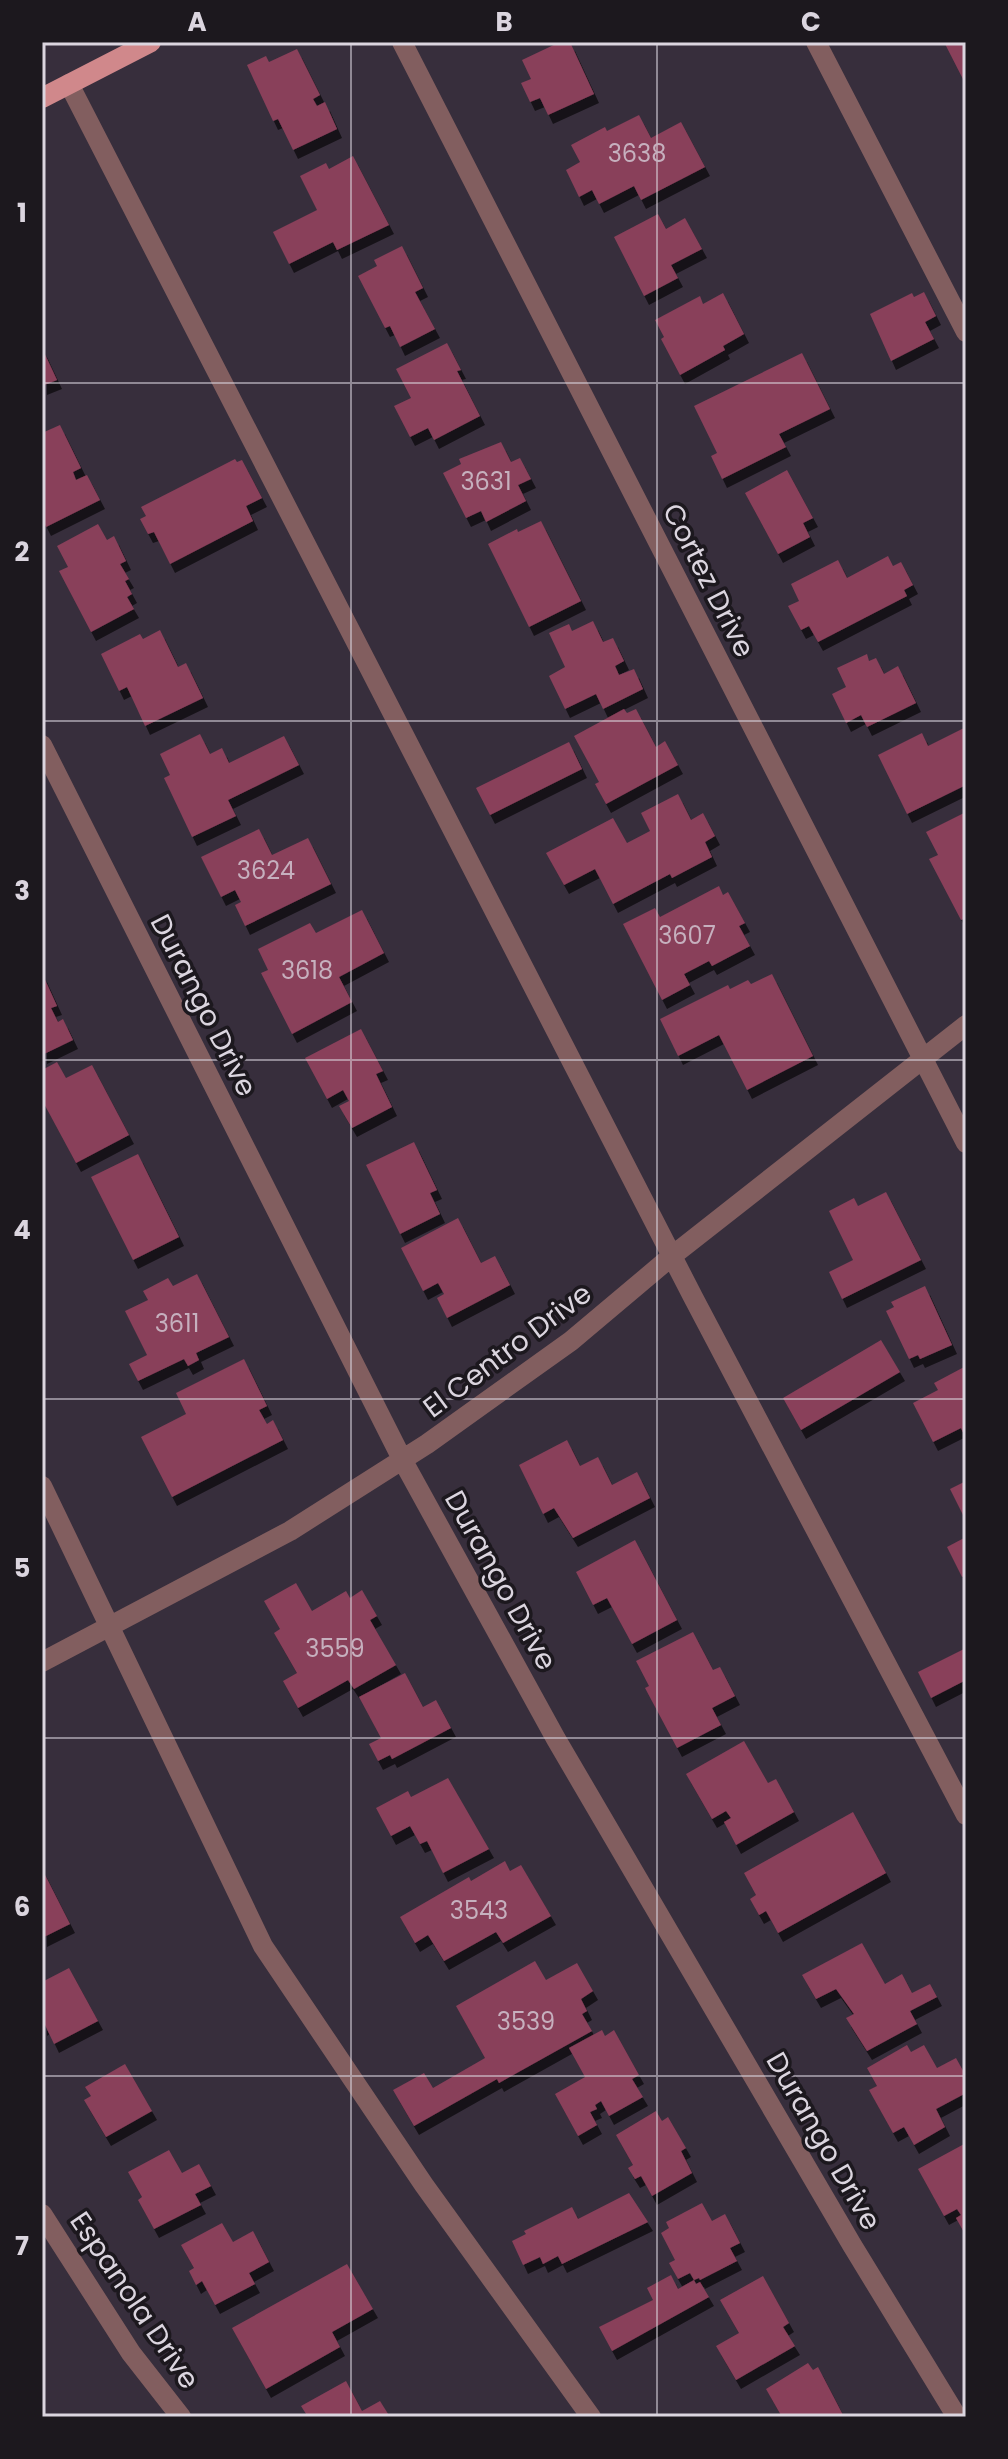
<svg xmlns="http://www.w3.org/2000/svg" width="1008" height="2459" font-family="Poppins,sans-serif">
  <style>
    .building { fill: #893f5a; filter: url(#shadow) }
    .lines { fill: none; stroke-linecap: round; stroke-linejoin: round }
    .minor { stroke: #825e5f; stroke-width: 20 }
    .major { stroke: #d0888b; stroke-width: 20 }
    .grid { fill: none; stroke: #dbd5df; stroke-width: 2; stroke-opacity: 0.55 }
    .labels { text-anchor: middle; stroke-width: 7; stroke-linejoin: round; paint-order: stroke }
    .number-label { font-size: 24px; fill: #c6b0be }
    .street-label { font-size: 28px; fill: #dbd5df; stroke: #1c181e }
    .neatline { fill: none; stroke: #dbd5df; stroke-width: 3 }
    .grid-label { font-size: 26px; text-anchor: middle; font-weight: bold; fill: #dbd5df }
  </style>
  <defs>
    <filter id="shadow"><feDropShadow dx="5" dy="9" stdDeviation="0" flood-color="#0009"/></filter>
  </defs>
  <rect width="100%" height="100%" fill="#372e3c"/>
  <path class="building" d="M560,42H570L594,94L548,115L540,98L530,102L521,83L531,79L522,60Z
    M944,42H966V85Z
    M297,49L320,95L313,99L317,106L325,102L337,129L293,150L278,119L273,121L247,65L266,56L269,62Z
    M639,115L651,138L681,122L705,167L641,200L634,186L599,204L592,190L579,197L566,170L580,162L571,145L605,127L607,131Z
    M353,156L389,225L337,250L333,242L289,264L273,232L317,210L300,176L326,163L329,169Z
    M658,214L666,229L685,218L702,249L671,265L678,278L644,296L614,237Z
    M402,246L423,288L415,292L435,329L400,347L390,326L385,328L358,276L377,266L374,260Z
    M924,292L936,316L925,322L934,339L891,361L870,314L912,293L914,297Z
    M723,293L744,334L723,346L725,350L680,375L661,339L664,337L655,320L700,296L703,304Z
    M447,343L461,370L457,371L480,416L434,440L428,428L410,437L394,406L411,398L396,369Z
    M42,348L57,380L42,386Z
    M802,353L830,409L779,434L786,447L722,479L711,456L717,453L694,406Z
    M60,425L81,468L73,472L76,480L87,475L100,500L46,527L42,519V433Z
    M501,442L511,462L520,458L531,479L518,485L526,501L486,522L481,511L466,518L443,473L461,464L459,459Z
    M235,459L237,462L242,460L262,498L246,506L253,521L170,564L154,532L148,534L140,519L146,516L141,507Z
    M787,470L813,518L803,523L810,537L778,554L745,493Z
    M541,521L581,601L529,627L488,544L517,529L518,532Z
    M98,524L107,540L114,536L126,561L120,564L129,579L125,581L132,594L127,597L134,609L91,632L59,571L68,567L57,546Z
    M888,556L893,566L901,562L913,585L904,590L907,596L818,642L809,626L801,630L788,606L799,601L791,584L838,560L847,578Z
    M593,621L603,642L613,638L624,661L615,666L619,675L634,669L643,689L603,709L596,694L565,709L549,676L565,667L549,633L569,624L572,631Z
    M160,630L178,667L186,663L203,698L145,726L127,687L119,691L101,654L140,634L143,639Z
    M867,654L869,661L876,658L884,674L898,666L916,703L867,727L861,715L846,723L832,694L846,687L837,668Z
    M624,709L627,713L636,709L656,747L665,741L678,765L606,804L595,784L599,782L574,736Z
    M966,727V785L907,814L878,755L922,733L928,746Z
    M200,734L210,754L222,748L229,763L284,736L299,765L228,800L236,816L192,837L164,778L170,775L160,754Z
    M569,742L582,769L490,815L476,788Z
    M678,794L691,820L703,813L715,836L705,842L712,857L672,878L670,874L613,904L595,869L564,885L546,853L613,818L627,843L650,831L641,813Z
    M966,812V918L961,920L929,859L938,855L926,832Z
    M259,829L272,855L308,838L331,884L245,926L235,905L241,902L235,890L221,897L201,857Z
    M719,886L723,895L728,892L745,923L739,926L750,946L712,966L709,961L684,974L690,985L662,1000L623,924L655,908L660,917Z
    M362,910L384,953L339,977L352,1002L292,1034L261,973L268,970L258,949L310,923L316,933Z
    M42,973L57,1006L51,1008L58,1022L63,1019L73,1040L42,1055Z
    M772,974L813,1056L747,1090L719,1035L678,1056L660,1019L728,985L730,989L748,980L751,984Z
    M361,1029L383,1071L376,1074L392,1107L352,1128L339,1106L349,1101L343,1090L327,1099L305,1058Z
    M57,1062L66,1078L92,1065L129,1135L76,1163L42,1100V1070Z
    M414,1142L437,1190L430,1193L440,1214L400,1234L366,1165Z
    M138,1154L179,1237L133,1260L91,1177Z
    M886,1192L921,1260L842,1299L829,1272L853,1260L829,1211L854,1198L858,1206Z
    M458,1218L481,1263L495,1256L510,1285L447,1318L437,1298L444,1294L438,1283L423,1291L401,1248Z
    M197,1274L229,1337L196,1353L199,1360L188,1366L184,1359L138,1381L129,1364L147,1355L125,1311L148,1300L143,1291L168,1278L173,1286Z
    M925,1286L952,1345L920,1359L918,1355L909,1359L886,1311L894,1307L891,1302Z
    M881,1340L900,1372L801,1430L783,1398Z
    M244,1359L267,1406L259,1410L267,1424L273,1420L283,1440L172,1497L141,1437L186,1414L176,1393Z
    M966,1366V1439L961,1428L933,1442L913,1403L938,1390L934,1383Z
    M567,1440L580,1466L598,1457L612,1485L637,1472L650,1498L573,1538L554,1508L543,1514L519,1465Z
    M966,1481V1521L950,1489Z
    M966,1537V1575L962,1577L947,1547Z
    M635,1540L677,1620L632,1644L607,1598L593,1605L576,1572Z
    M296,1583L312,1611L346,1591L350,1598L362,1590L377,1616L370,1620L396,1665L354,1689L348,1680L298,1708L283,1681L297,1673L274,1633L280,1629L264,1601Z
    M693,1632L713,1670L720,1667L735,1696L712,1708L721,1725L677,1748L645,1688L649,1686L636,1661Z
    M966,1648V1680L931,1698L918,1672Z
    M405,1673L423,1707L436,1700L451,1728L392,1759L390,1755L378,1761L369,1744L381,1738L359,1697Z
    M744,1741L768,1783L776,1779L794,1812L736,1845L724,1822L731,1818L726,1811L712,1819L686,1774Z
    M448,1778L489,1849L443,1873L427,1841L420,1844L410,1826L391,1836L376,1808L408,1791L411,1797Z
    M853,1812L886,1873L778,1933L766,1911L759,1915L750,1899L756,1895L744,1873Z
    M505,1861L510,1871L521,1865L551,1916L503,1943L496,1932L444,1961L428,1935L415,1943L400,1917L469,1877L471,1881Z
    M42,1869L70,1924L42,1938Z
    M862,1943L885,1984L902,1974L912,1993L930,1984L937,1997L910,2011L917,2024L867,2051L846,2018L854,2014L836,1989L816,1999L802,1975Z
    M535,1961L546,1980L577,1963L593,1991L581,1999L587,2011L582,2014L592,2031L499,2083L497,2079L414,2126L393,2090L424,2073L433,2088L485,2058L456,2006Z
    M69,1968L98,2021L54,2044L45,2025L42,2027V1982Z
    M602,2030L605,2036L614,2030L639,2075L632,2079L643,2097L609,2116L601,2101L595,2105L597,2109L590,2112L597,2125L578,2136L555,2094L585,2077L569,2048Z
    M907,2045L911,2052L924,2045L937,2068L956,2058L966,2076V2093L936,2109L945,2127L914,2145L904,2127L893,2133L869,2090L877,2086L867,2068Z
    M125,2064L152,2111L106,2137L84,2100L91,2096L85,2087Z
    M656,2111L662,2121L668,2117L686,2148L681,2151L692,2173L652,2196L641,2176L635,2179L628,2168L633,2165L616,2135Z
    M966,2143V2236L956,2218L961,2215L957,2209L944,2216L918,2169Z
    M169,2150L182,2173L199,2164L211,2186L195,2194L201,2205L154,2229L138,2200L142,2197L128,2172Z
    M629,2193L648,2222L562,2264L558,2256L543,2264L540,2257L523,2265L512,2241L526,2234L524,2231L572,2207L578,2219Z
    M702,2203L712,2221L725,2214L740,2243L730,2248L737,2261L700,2280L699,2278L694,2280L690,2273L678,2279L669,2263L675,2260L661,2233L669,2228L666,2222Z
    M222,2223L233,2242L253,2231L269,2262L249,2273L255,2284L215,2305L202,2281L196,2285L189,2271L194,2268L181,2245Z
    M347,2264L373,2309L332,2332L340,2347L266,2389L232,2328Z
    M671,2275L678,2289L694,2280L696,2284L700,2282L709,2297L612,2351L599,2327L653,2300L647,2288Z
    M763,2276L789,2323L783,2327L795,2346L736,2380L716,2346L739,2333L720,2300Z
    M808,2363L813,2370L818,2367L844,2417H782L766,2389Z
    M346,2381L362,2411L380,2401L390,2417H308L301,2406Z"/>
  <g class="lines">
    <path class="minor" d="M402,42L966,1143
      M816,42L966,332
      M69,84L693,1297L966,1815
      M42,745L403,1461L556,1739L852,2245L957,2417
      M42,1486L263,1946L424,2185L591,2417
      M42,1662L290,1531L427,1444L571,1341L672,1256L966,1025
      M42,2214L131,2353L181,2417"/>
    <path class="major" d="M42,98L151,42"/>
  </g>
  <path class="grid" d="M351,42V2417M657,42V2417M42,383H966M42,721H966M42,1060H966M42,1399H966M42,1738H966M42,2076H966"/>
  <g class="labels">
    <g class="number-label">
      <text x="637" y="162">3638</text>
      <text x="486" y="490">3631</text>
      <text x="266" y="879">3624</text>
      <text x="687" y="944">3607</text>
      <text x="307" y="979">3618</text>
      <text x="177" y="1332">3611</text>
      <text x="335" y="1657">3559</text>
      <text x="479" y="1919">3543</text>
      <text x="526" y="2030">3539</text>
    </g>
    <g class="street-label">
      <text transform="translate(709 580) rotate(63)" y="10">Cortez Drive</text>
      <text transform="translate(204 1005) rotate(63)" y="10">Durango Drive</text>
      <text transform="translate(507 1350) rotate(-37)" y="10">El Centro Drive</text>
      <text transform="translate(501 1580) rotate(61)" y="10">Durango Drive</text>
      <text transform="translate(824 2141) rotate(60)" y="10">Durango Drive</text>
      <text transform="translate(135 2300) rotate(56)" y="10">Espanola Drive</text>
    </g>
  </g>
  <rect width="1008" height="2459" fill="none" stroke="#1c181e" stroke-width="88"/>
  <rect x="44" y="44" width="920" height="2371" class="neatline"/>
  <g class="grid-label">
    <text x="197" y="31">A</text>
    <text x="504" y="31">B</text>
    <text x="811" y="31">C</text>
    <text x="22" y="222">1</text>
    <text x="22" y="561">2</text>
    <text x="22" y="900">3</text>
    <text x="22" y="1239">4</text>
    <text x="22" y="1577">5</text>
    <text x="22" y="1916">6</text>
    <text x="22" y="2255">7</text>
  </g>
</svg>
